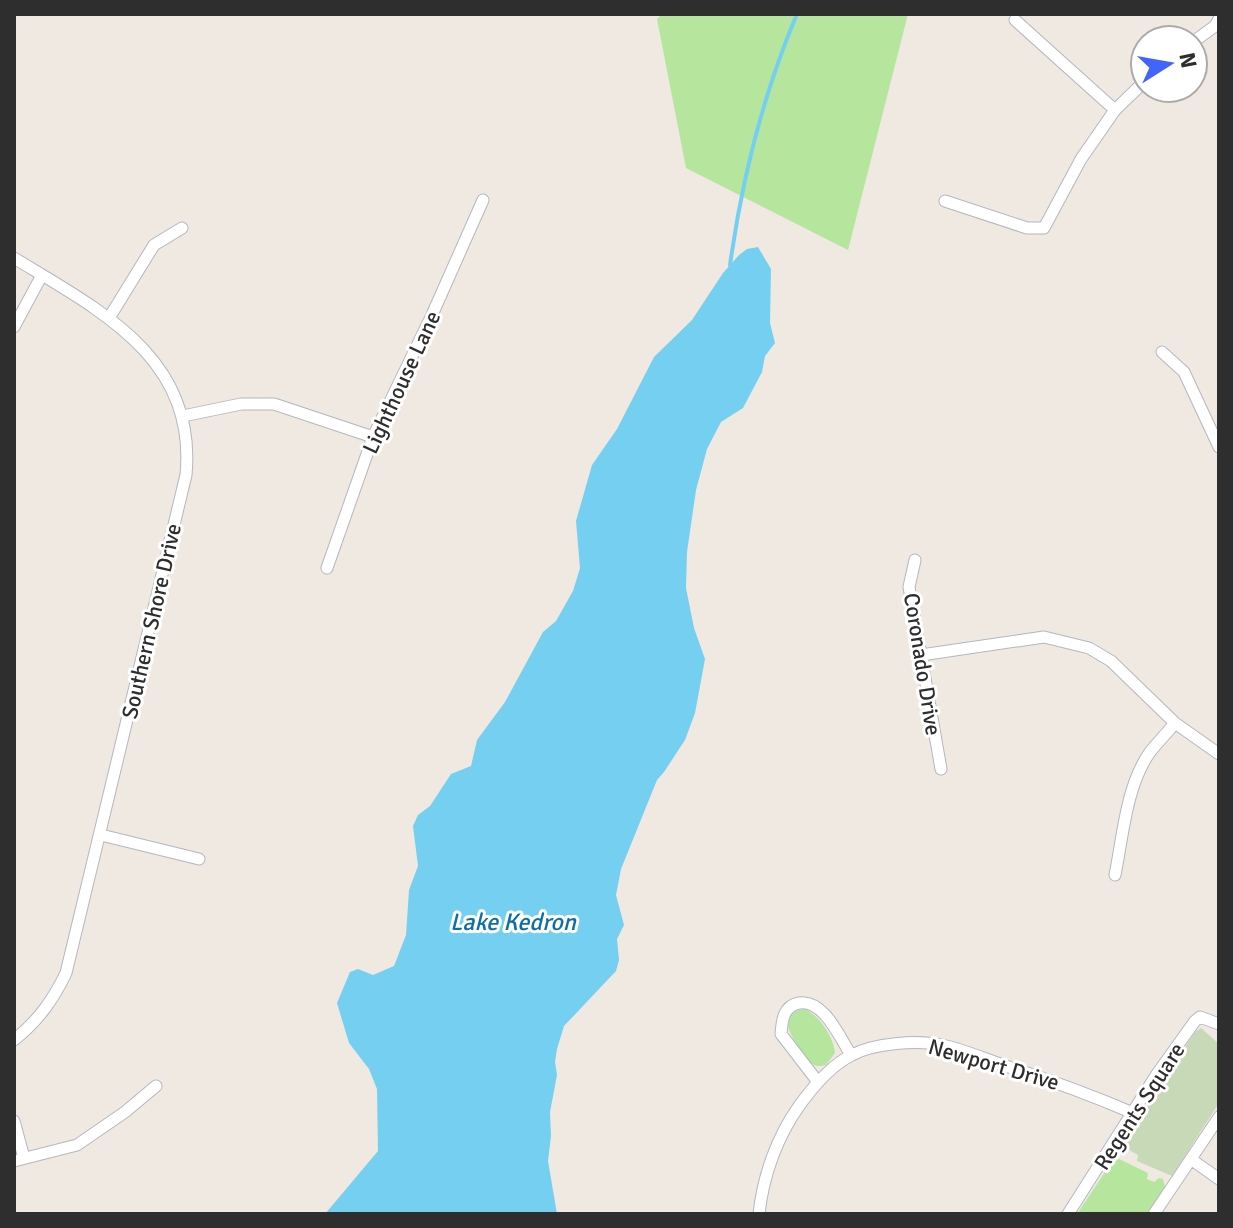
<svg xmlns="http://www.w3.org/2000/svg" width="1233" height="1228" font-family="Signika,sans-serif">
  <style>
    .green { fill: #b6e59e }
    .cemetery { fill: #c8d9b8 }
    .water { fill: #75cff0 }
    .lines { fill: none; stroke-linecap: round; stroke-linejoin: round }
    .stream { stroke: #75cff0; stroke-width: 4 }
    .minor-casing { stroke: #b4b7c1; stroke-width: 13 }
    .minor { stroke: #fff; stroke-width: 11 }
    .labels { text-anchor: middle; stroke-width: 6; stroke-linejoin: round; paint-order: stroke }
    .street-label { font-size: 22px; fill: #2e2e2e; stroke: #fff }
    .water-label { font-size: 24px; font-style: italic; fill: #0d6fa3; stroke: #fff }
  </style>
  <rect width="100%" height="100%" fill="#efe9e1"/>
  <path class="green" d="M662,14H908L848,250L686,168L657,19Z
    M805,1009C819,1015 834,1038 835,1053L826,1065C820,1066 818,1067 812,1064C806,1062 803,1055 800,1049C790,1034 776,1013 805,1009Z
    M1115,1157L1148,1173L1147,1179L1154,1182L1159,1178L1163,1179L1165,1187L1147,1214H1077Z"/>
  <path class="cemetery" d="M1201,1028L1219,1044V1103L1172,1176L1137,1161L1138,1155L1129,1150L1125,1152L1122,1145L1195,1032Z"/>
  <path class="water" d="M758,247L771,269L770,323L775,343L765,356L762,372L743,408L721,422L707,449L696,490L687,552L686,588L694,628L705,659L695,713L685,740L664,772L657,780L621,869L616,895L624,925L617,939L619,960L616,971L564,1026L557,1049L555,1062L557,1075L550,1112L551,1136L548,1161L557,1214H325L378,1151L377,1089L369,1069L349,1043L337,1003L350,972L358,969L373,975L394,966L406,935L409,890L418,866L413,826L418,815L430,806L451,774L471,766L477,740L505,702L543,632L556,621L573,591L580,568L576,521L592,465L617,429L654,357L692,320L723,273L739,255L747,249Z"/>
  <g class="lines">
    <path class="stream" d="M730,265C742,179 763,94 797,14"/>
    <defs>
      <path id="minor" d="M1015,20L1115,110
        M1193,42L1215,26L1219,19
        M945,201L1027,228H1044L1081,159L1115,110L1145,81
        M14,258C101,311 197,358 186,475L66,973C53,1000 38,1021 14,1040
        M109,318L154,245L182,228
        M14,327L42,275
        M1162,352L1184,372L1219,447
        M183,416L241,404H274L373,437
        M915,560L909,587L941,769
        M327,568L373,437L432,315L483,200
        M921,655L1044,637L1089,648L1111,661L1175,723L1219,754
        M101,835L199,859
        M1115,875C1123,836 1126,786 1150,752C1158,742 1167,733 1175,723
        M818,1082L781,1034C782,1021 783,1006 799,1003C824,999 840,1038 851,1055
        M14,1121L24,1158
        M1192,1160L1219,1179
        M14,1161L77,1145L125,1112L156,1086
        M759,1214C763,1176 777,1137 799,1106C812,1088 831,1065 852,1055C874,1043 917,1040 942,1045C966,1050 989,1061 1012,1068C1053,1081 1093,1096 1133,1113
        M1068,1214L1157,1074L1195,1021L1200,1017L1219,1024
        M1154,1214L1219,1117"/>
    </defs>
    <use href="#minor" class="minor-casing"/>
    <use href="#minor" class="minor"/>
  </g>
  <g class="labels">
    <g class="street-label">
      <text transform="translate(401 382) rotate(-65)" y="8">Lighthouse Lane</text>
      <text transform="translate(151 621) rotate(-77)" y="8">Southern Shore Drive</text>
      <text transform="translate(923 664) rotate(81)" y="8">Coronado Drive</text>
      <text transform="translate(994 1064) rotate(16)" y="8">Newport Drive</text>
      <text transform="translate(1139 1106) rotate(-57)" y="8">Regents Square</text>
    </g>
    <g class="water-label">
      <text x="513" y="930">Lake Kedron</text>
    </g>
  </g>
  <rect width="1233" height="1228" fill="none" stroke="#2e2e2e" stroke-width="32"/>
  <g transform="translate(1169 64) rotate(79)"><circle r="38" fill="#ffffff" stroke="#ababab" stroke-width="2"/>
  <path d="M0-6L14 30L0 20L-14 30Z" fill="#4264fb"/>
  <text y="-12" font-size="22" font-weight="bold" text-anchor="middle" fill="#2e2e2e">N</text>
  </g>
</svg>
